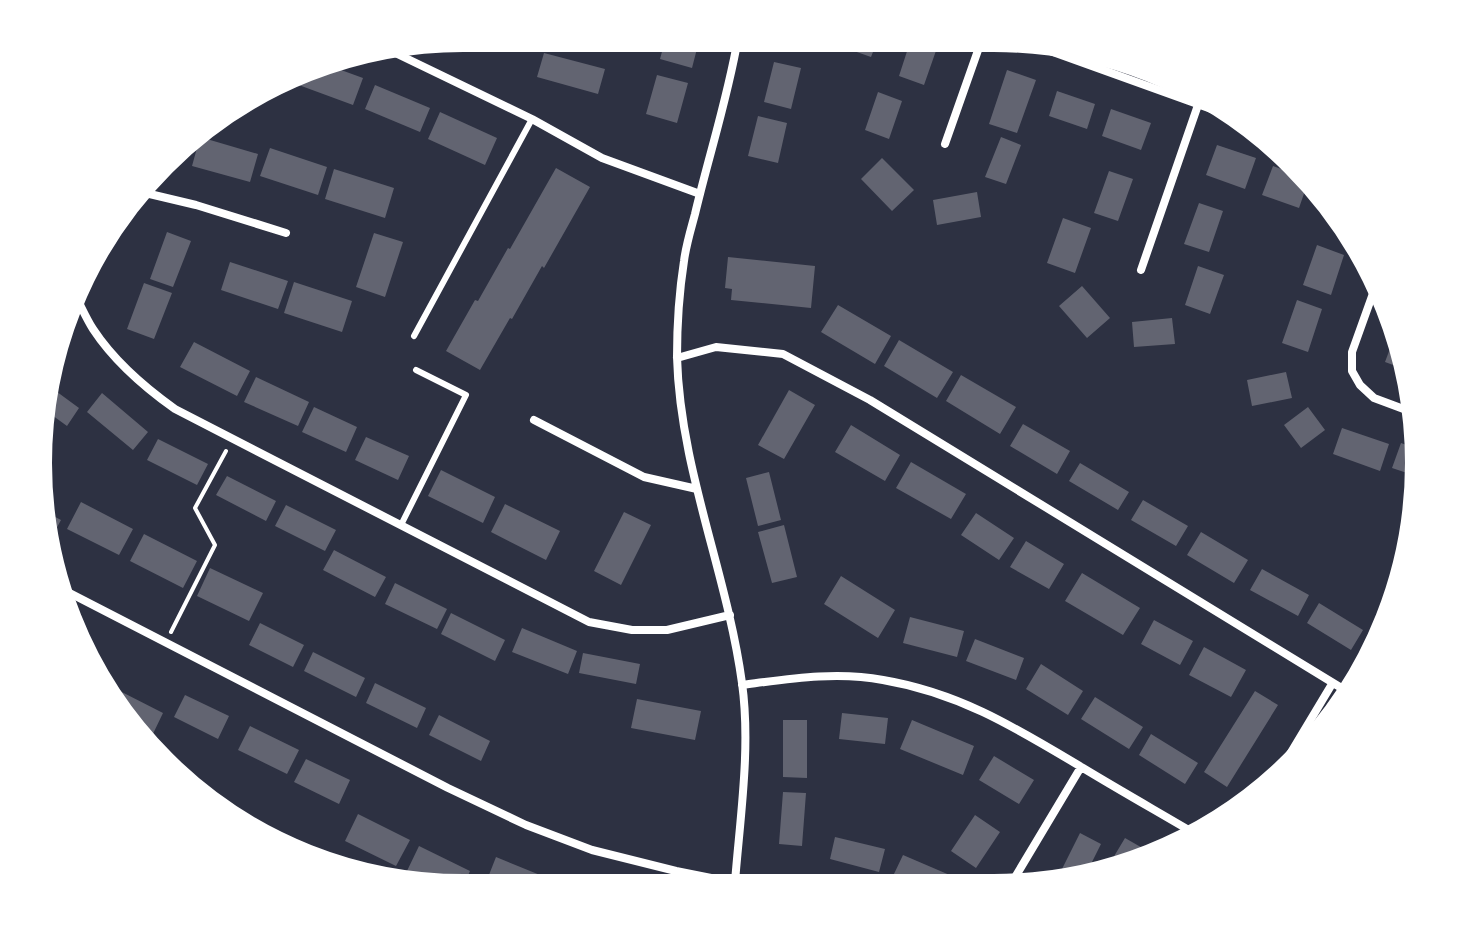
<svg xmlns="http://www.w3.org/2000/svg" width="1457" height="926" font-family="'Sofia Sans Condensed',sans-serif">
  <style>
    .building { fill: #626471 }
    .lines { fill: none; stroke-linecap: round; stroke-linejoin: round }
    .path { stroke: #fff; stroke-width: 4 }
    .service { stroke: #fff; stroke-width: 6 }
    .minor { stroke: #fff; stroke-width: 8 }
    .rim { fill: none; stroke: #fff; stroke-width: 4 }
  </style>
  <rect width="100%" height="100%" fill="#2d3142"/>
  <path class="building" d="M666,37H700L692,68L660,59Z
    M836,38L878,39L871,57L834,44Z
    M911,39H921L938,45L924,85L899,76Z
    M544,53L605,69L598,94L537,77Z
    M319,62L363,78L353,105L296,84L300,71Z
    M774,62L801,68L791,109L764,102Z
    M1007,70L1036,80L1017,133L989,124Z
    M657,75L688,83L677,123L646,114Z
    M375,85L430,108L420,132L365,109Z
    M1057,91L1095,104L1087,129L1049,116Z
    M878,92L902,101L889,139L865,130Z
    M1111,109L1151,123L1141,150L1102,136Z
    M440,112L497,138L485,165L428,139Z
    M758,116L787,123L778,163L748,156Z
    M200,137L258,154L250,182L192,166Z
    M1001,137L1021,145L1006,184L985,177Z
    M1217,145L1256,158L1245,189L1206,175Z
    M270,148L327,167L318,195L260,176Z
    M882,158L914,190L892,211L861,179Z
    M1273,166L1298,175L1307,185L1299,208L1262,195Z
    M556,168L590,187L544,268L542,266L512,319L510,318L480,370L446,351L475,300L478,301L508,248L510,249Z
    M334,169L394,188L385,218L325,199Z
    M1109,171L1133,179L1118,221L1094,213Z
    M977,192L981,217L937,225L933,200Z
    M1199,203L1223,211L1209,252L1184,244Z
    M1063,218L1091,228L1075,273L1047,263Z
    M167,232L191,241L173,287L150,279Z
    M374,233L403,242L385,297L356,287Z
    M1317,245L1344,255L1331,295L1303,285Z
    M728,257L815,266L811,308L731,300L732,289L725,288Z
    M230,262L288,281L278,309L221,290Z
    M1198,266L1224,275L1210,314L1185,305Z
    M294,282L352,301L342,332L284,313Z
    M144,283L172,293L154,339L127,329Z
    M1082,286L1110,318L1087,338L1059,306Z
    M1297,300L1322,309L1308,352L1282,343Z
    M838,305L891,336L875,364L821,332Z
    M1172,318L1175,344L1134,347L1132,322Z
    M1394,338L1404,368V369L1385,362Z
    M899,340L953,372L937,398L884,366Z
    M194,342L250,371L237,396L180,367Z
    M1286,372L1292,398L1252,406L1247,380Z
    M961,375L1016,407L1000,434L946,401Z
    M256,377L309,402L298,426L244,402Z
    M49,386L79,408L67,426L45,410Z
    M789,390L815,405L784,459L758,445Z
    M102,393L148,432L133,450L87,412Z
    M314,407L357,427L346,452L302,432Z
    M1308,407L1325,430L1301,448L1284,425Z
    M1023,424L1070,451L1057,474L1010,446Z
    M851,425L900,455L885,481L835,452Z
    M1342,428L1389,444L1380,471L1333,454Z
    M366,437L409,456L398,480L355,460Z
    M158,439L208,464L197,485L147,460Z
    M1401,443L1415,448L1413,475L1392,468Z
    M911,462L966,494L951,519L896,488Z
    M1080,463L1129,492L1118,510L1069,481Z
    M441,470L495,497L483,523L428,496Z
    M769,472L781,520L758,526L746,478Z
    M227,476L276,501L266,521L216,495Z
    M1143,500L1188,526L1176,546L1131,520Z
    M81,502L133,529L119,555L67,529Z
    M505,504L560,531L546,560L491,532Z
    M286,505L336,530L325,551L275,526Z
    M42,510L61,520L49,542L46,540Z
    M624,512L651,525L621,585L594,571Z
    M976,513L1014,538L999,560L961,535Z
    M784,525L797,577L772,583L758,532Z
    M1201,532L1248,560L1234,583L1187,555Z
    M144,534L197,561L183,588L130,561Z
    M1026,541L1064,564L1049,589L1010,567Z
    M334,550L386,577L375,597L323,570Z
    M210,568L263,593L249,621L197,596Z
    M1262,569L1309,595L1298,616L1250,590Z
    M1082,573L1140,608L1123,635L1065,601Z
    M841,576L895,610L878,638L824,604Z
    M395,583L447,609L437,629L385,604Z
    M1319,603L1363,630L1351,650L1307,623Z
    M451,613L505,640L495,661L441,634Z
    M910,617L964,631L957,657L903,643Z
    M1154,620L1193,641L1180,665L1141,644Z
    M260,623L304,645L293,667L249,645Z
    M522,628L577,651L568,674L512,652Z
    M975,639L1024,658L1016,680L966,661Z
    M1204,647L1246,670L1231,697L1189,675Z
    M313,652L365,678L356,697L304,671Z
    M583,653L640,664L636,684L579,673Z
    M1041,664L1083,691L1068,715L1026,689Z
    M375,683L426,708L417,728L366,703Z
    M110,686L163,713L150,740L142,737L108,701L106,695Z
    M1255,691L1278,705L1227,787L1204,772Z
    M185,695L229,716L218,739L174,717Z
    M1095,697L1143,727L1129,749L1081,719Z
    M637,699L701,711L695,740L631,728Z
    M842,713L888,718L885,744L839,739Z
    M439,715L490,741L481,761L429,735Z
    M783,720H807V778L783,777Z
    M912,720L974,746L963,775L900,749Z
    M250,726L299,750L287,774L238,750Z
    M1151,734L1198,763L1185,784L1139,755Z
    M994,756L1034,780L1019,804L979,780Z
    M306,759L350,780L339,804L294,782Z
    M783,792L806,793L802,846L779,844Z
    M358,814L410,840L396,866L345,841Z
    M975,815L1000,832L976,868L951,851Z
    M1080,833L1101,844L1087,872L1071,876L1061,871Z
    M835,837L885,849L879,872L830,859Z
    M1125,838L1153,854L1113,865L1110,863Z
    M419,846L470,871L463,887H433L406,873Z
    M903,855L952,876L946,889H922L893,876Z
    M496,857L540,875L535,887H503L487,880Z"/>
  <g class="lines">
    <path class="path" d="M171,632L215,545L195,508L226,451"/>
    <path class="service" d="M414,336L532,119
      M401,525L466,395L416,370"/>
    <path class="minor" d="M1017,39L1253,124
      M387,49L532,119L602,158L700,194
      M945,144L982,39
      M137,191L196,205L286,233
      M1141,270L1198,105
      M1376,285L1352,352V371L1360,385L1374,398L1417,414
      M75,295C81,306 86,318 93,329C114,361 144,387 175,409L589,622L632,630H667L730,615
      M677,358L716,347L783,354L870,400L1348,692
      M534,420L644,477L697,489
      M56,586L448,788L526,825L592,850L676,871L761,888
      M742,685C788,679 836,671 883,680C960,693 1016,728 1083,768C1121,791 1160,813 1199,836
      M1272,784L1332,684
      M735,882C740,818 751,747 742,683C727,573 680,469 677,357C677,325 679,293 684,261C686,245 691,229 695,214C709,155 728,97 738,38
      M1008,889L1081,767"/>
  </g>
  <path d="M0 0H1457V926H0ZM463 50H994A413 413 0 0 1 1407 463V463A413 413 0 0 1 994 876H463A413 413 0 0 1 50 463V463A413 413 0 0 1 463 50Z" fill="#fff" fill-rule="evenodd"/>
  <path class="rim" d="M463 50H994A413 413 0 0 1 1407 463V463A413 413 0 0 1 994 876H463A413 413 0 0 1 50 463V463A413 413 0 0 1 463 50Z"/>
</svg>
